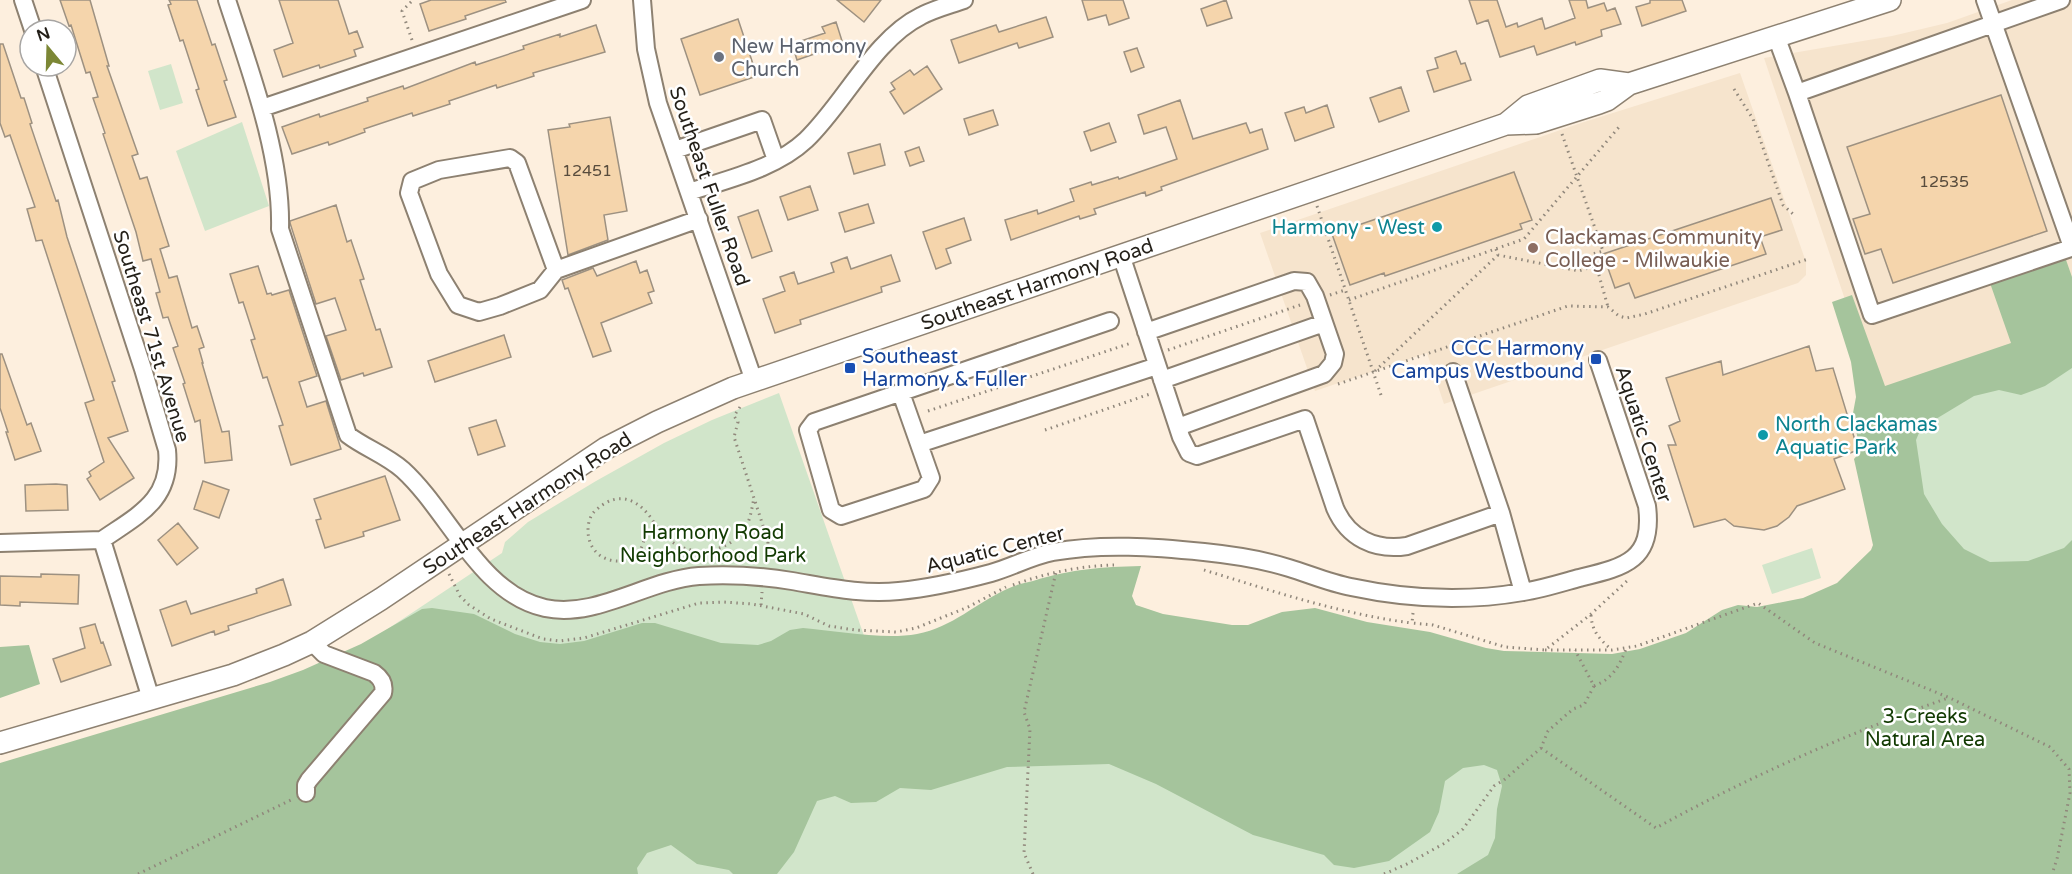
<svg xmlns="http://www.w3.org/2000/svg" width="2072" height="874" font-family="'Varela Round',sans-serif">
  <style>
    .built { fill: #f6e4cd }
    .green { fill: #d1e5ca }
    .forest { fill: #a5c49c }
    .building { fill: #f5d5ac; stroke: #9d9181; stroke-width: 1.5 }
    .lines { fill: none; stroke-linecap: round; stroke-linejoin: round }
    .minor-casing { stroke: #8d8171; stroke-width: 20 }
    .major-casing { stroke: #8d8171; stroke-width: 24 }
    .path { stroke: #90877b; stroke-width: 3; stroke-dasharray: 1.5 4.5; stroke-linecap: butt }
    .minor { stroke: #fff; stroke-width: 16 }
    .major { stroke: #fff; stroke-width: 21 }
    .worship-dot { fill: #6b7280; stroke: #fff; stroke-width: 2 }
    .culture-dot { fill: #0f9aa8; stroke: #fff; stroke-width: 2 }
    .education-dot { fill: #8d6e63; stroke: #fff; stroke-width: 2 }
    .transit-dot { fill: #1a4fb4; stroke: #fff; stroke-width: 2 }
    .labels { text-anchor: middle; stroke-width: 5; stroke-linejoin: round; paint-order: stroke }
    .number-label { font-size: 16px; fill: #584c3d }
    .worship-label { font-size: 20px; fill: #5b616d; stroke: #fff; text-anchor: start }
    .street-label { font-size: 20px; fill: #231f18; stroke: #fff }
    .culture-label { font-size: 20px; fill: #0d838f; stroke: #fff; text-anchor: end }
    .education-label { font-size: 20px; fill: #785e54; stroke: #fff; text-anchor: start }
    .transit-label { font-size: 20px; fill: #164399; stroke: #fff; text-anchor: end }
    .park-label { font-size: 20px; fill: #113a01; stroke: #fff }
  </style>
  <rect width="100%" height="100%" fill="#fdefde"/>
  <path class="built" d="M2012,0H2072V339L1880,404L1764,58L1892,36L1947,23Z
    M1740,73L1806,262V275L1798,283L1444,404L1427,353L1315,391L1260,233L1581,123Z"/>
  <path class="green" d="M171,64L183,103L160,110L148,71Z
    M242,122L269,206L205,231L176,151Z
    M2072,339V874H0L224,704L362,646L502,553L505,542L528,522L596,481L664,443L712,420L779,393L869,650L1221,638L1610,659L1937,571L1880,404Z
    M1812,548L1821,578L1772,594L1762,565Z"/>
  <path class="forest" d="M2065,257L2072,277V368L2045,386L2021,395L1999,390L1974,396L1921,428L1916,440L1924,494L1942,524L1964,549L1990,562L2028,561L2064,548L2072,540V874H1457L1488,855L1495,838L1497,809L1502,786L1497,770L1484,765L1463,768L1445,781L1439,812L1430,832L1389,861L1354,868L1334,865L1324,855L1253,835L1156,784L1109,764L1007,767L931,790L900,788L876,802L851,803L835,796L817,801L794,852L777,874H733L729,870L697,864L671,845L647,853L637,868L638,874H0V763L270,682L303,670L361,644L422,609L432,608L474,614L515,634L540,642L560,644L584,641L642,623H655L721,643L758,645L771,641L790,630L803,628C837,631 884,640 917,634C953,627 976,603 1007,589C1015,585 1024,583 1033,581C1071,569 1101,567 1141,566L1132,596L1136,605L1163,614L1232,625H1248L1282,612L1315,608L1367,622L1430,632L1486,648L1504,651L1612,654L1640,649L1686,633L1722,610L1738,605L1757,607L1803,598L1837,583L1871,550L1873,545L1854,459L1860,452L1853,413L1856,397L1851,362L1832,302L1852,295L1885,386L2011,343L1990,283Z
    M29,645L40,684L0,698V647Z"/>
  <path class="building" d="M60,0H90L109,66H107L138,154L132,156L140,179L147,177L169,246L160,249L169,278L177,276L192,328L197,326L204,347L199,349L203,363H202L222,432L229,431L232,460L205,463L200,420L195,422L183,384L185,383L173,348L178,346L168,317L163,318L156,293L160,292L151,259L143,261L136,232L103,134L105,133L93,98L98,97L90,72L86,73L71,25L69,26Z
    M169,0H197L212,45L215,44L227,80L224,81L236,117L208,126L196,90L199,89L183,40L180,41L168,5L171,4Z
    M279,0H338L349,34L357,31L363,47L354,50L356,56L320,68L319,65L283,77L274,50L293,43Z
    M431,0H505L506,2L465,16L466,19L429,31L420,4Z
    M837,0H881L864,22Z
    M1082,0H1123L1129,18L1109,25L1106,15L1088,20Z
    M1226,0L1232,18L1207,26L1201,9Z
    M1469,0H1497L1506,27L1517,23L1518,27L1542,18L1545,29L1575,18L1569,0H1586L1588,8L1604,3L1607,11L1615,8L1621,24L1601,30L1602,36L1576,45L1575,42L1537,55L1534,46L1500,57L1488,20L1477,24Z
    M1650,0H1682L1686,11L1642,26L1636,7L1650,3Z
    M1046,17L1053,37L1019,48L1017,43L959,63L951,40L996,25L999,32Z
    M738,19L757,76L700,95L681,39Z
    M836,22L843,44L797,60L792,44L825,33L822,27Z
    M596,25L605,52L533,73L534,76L497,88L496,85L449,101L450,104L413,116L412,113L364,129L365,132L329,145L328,142L292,154L282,127L319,114L320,117L368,101L367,98L403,86L404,89L475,62L476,65L524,49L523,46L560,34V37Z
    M0,44H3L21,98H24L32,123L30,124L56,201L58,200L67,237L115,381L112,382L128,431L108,438L134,478L100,500L87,479L91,476L89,472L104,462L85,403L94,400L42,240L36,241L27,209L35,207L10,135L5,137L0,123Z
    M1137,48L1144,67L1131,72L1124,52Z
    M1456,51L1461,64L1465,63L1471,80L1434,92L1427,71L1438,68L1435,58Z
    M927,66L942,89L904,114L890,92L895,89L891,83L910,70L914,75Z
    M1401,87L1409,111L1379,122L1370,98Z
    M2001,95L2047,231L1893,283L1881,249L1865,254L1853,219L1870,214L1847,147Z
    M1180,100L1193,139L1246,123L1250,133L1262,129L1268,149L1161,187L1162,190L1146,196L1145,192L1094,209L1096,214L1080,219L1079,216L1011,240L1005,220L1037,210L1038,214L1074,201L1070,189L1091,182L1092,185L1118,177L1119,179L1177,159L1166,127L1144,134L1138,115Z
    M1327,105L1334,127L1295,141L1285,113L1304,107L1306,113Z
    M993,110L998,125L969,135L964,119Z
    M610,117L627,211L604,215L608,240L568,255L548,130L570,127L569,124Z
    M1109,123L1116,142L1091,151L1084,132Z
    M880,144L885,165L854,174L848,153Z
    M919,147L924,161L910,166L905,152Z
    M1514,172L1532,220L1520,224L1522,229L1385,276L1384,273L1350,285L1332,234Z
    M810,186L818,210L788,220L780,197Z
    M1771,198L1782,230L1760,237L1766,254L1635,298L1629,283L1615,288L1603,254Z
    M868,204L874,223L845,232L839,213Z
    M336,205L347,242L351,240L364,279L360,280L376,330L380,329L392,367L364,376L363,373L341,380L326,336L346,330L335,298L316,304L290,223V221Z
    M758,210L772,251L752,258L738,217Z
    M964,218L971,240L946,249L951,263L936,269L923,232Z
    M891,255L900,281L881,287L882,292L800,320L801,324L775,333L763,299L785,291L780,277L794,272L798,284L834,272L831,263L847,257L851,269Z
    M636,261L640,273L647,270L654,291L648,293L652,303L601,323L611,351L593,357L568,288L565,289L562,280L593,268L597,276Z
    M258,266L267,294L271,293L272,295L289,290L317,376L299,382L307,407L326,401L341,449L291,465L279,426L283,425L267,377L263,378L251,340L255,339L243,302L239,303L230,274Z
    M504,335L511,357L435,382L428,361Z
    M1809,346L1816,371L1833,368L1858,450L1834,459L1845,489L1797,506L1789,517L1777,526L1764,530L1734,526L1725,519L1694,527L1668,445H1676L1669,426L1680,421L1666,378L1721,361L1723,375Z
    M0,354H2L27,425L31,423L41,451L15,460L6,432H8L0,408Z
    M496,420L505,446L478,455L469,428Z
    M385,476L400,520L363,532L364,536L325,548L316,520L321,519L314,499Z
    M203,481L229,490L219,518L194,509Z
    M56,484L67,485L68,510L26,511L25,485Z
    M178,523L198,548L177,565L158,540Z
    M41,574L79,575L78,604L20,602V606L0,605V576L41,577Z
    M283,579L291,605L228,626L229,630L215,635L214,631L172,646L160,610L186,601L191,614L257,593L256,589Z
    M95,624L101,643L103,642L111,665L61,682L53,659L85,648L80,628Z"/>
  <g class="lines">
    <defs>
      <path id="minor" d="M23,0L33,30
        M227,0C250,71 282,154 280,229L348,435C365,448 386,455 403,470C449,512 480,594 545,608C596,619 647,580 699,576C730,574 761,576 792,581C828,587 863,595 899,591C930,588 961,581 991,573C1012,567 1032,556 1053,552C1102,543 1155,547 1204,552C1233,555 1261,559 1289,568C1309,574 1330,583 1351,587C1407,599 1466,602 1523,592C1542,589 1561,583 1579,578C1624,567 1654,561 1647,506L1598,360
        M642,0L646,49L658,103L754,381
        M1985,0L2072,247
        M1776,36L1797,93L2061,0
        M44,66L143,369L167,450C172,500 138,515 102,540
        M1797,93L1872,315L2071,248
        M262,108L582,0
        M675,150L762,120L776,160
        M689,192C728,179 775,169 806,140C844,104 874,39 921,16C934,9 950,5 964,0
        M1121,255L1181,437L1189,453L1197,456L1305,419L1335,508C1348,538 1375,551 1407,546L1501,513
        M556,270L540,290L500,306L479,312L458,305L439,274L409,193L412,181L439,170L510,158L517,163L556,270L699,219
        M1146,332L1294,281L1307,282L1315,296L1335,354L1333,363L1324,374L1178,427
        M1453,372L1501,513L1523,592
        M1162,380L1324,323
        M901,393L931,478L924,489L841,516L831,510L808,430L814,422L1110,321
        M919,444L1157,366
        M102,540L151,699
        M0,543L102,540
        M306,793V785L309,780L383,693C385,684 381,678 374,673L324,654L312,642"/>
      <path id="major" d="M1506,124L1528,106L1600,80L1629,84
        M0,743L233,675L284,655L312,642L381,599L606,448L657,422L733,388L1506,124L1536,123L1599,103L1607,100L1629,84L1890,0"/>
    </defs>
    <use href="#minor" class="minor-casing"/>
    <use href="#major" class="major-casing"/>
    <path class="path" d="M412,40L402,11L413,0
      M1734,89L1753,119L1783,205L1793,214
      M1562,134L1603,251L1593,254L1608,307
      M1317,206L1381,395
      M1496,249L1498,255L1579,271L1597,265
      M1330,295L1345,290
      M1349,300L1524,239L1619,127
      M1168,350L1300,305
      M1375,371L1498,255
      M1338,384L1568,306L1608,307L1619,316L1626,318L1645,314L1808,259
      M740,407L734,416L738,422L734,437L768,541L767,561
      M928,411L1131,343
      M1045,430L1150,394
      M644,529C650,571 588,572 588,530C588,523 590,515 596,510C620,488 641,501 655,524C677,559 725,561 747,525C751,516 752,507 754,498
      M1204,570C1273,591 1340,614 1412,623
      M449,574L460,596L469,605L491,619L543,639L560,641L584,638L699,603L724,602L752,604L804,614L829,626L855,630L896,632L916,628L968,607L1006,587
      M1013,585C1046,573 1079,566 1114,565
      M761,605L762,592
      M1413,613L1412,623L1433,625L1505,647L1545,650L1590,615L1627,581
      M1591,615C1592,631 1599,639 1611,649
      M1545,650H1612L1637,646L1758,603L1815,643L1950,698L2050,747L2069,769L2070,793L2057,859L2052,874
      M1594,686C1612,679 1619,667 1626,649
      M1541,748L1656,828C1748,777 1849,733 1948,698
      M138,874L293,799
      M1033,874L1024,853L1030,729L1024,712L1056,572
      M1384,874L1407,864L1445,843L1463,829L1494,786L1504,780L1541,748L1548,731L1573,709L1584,705L1594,686L1575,650"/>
    <use href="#minor" class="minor"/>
    <use href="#major" class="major"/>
  </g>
  <circle class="worship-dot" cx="719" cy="57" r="6"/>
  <g class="culture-dot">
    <circle cx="1437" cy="227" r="6"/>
    <circle cx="1763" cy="435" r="6"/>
  </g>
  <circle class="education-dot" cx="1533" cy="248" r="6"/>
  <g class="transit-dot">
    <rect x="1590" y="353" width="12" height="12" rx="3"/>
    <rect x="844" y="362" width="12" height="12" rx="3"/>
  </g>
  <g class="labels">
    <g class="number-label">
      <text x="587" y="176">12451</text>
      <text x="1944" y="187">12535</text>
    </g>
    <g class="worship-label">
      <text x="731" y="53">New Harmony<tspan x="731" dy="23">Church</tspan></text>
    </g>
    <g class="street-label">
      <text transform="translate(710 186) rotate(71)" y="7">Southeast Fuller Road</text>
      <text transform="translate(1037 284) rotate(-19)" y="7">Southeast Harmony Road</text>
      <text transform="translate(152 336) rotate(73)" y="7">Southeast 71st Avenue</text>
      <text transform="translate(1644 434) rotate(72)" y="7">Aquatic Center</text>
      <text transform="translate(527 503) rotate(-33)" y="7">Southeast Harmony Road</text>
      <text transform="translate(995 549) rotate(-14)" y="7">Aquatic Center</text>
    </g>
    <g class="culture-label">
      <text x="1425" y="234">Harmony - West</text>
      <text x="1775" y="431" text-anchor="start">North Clackamas<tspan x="1775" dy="23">Aquatic Park</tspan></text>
    </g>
    <g class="education-label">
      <text x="1545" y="244">Clackamas Community<tspan x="1545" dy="23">College - Milwaukie</tspan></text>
    </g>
    <g class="transit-label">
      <text x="1584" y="355">CCC Harmony<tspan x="1584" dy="23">Campus Westbound</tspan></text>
      <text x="862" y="363" text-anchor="start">Southeast<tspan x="862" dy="23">Harmony &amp; Fuller</tspan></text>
    </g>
    <g class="park-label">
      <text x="713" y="539">Harmony Road<tspan x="713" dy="23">Neighborhood Park</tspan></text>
      <text x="1925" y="723">3-Creeks<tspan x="1925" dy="23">Natural Area</tspan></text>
    </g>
  </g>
  <g transform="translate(48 48) rotate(341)"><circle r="28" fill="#ffffff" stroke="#a7a5a3" stroke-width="1.5"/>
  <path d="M0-4.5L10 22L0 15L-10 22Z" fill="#7c8735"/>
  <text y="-9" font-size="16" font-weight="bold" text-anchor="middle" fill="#231f18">N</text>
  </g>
</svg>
